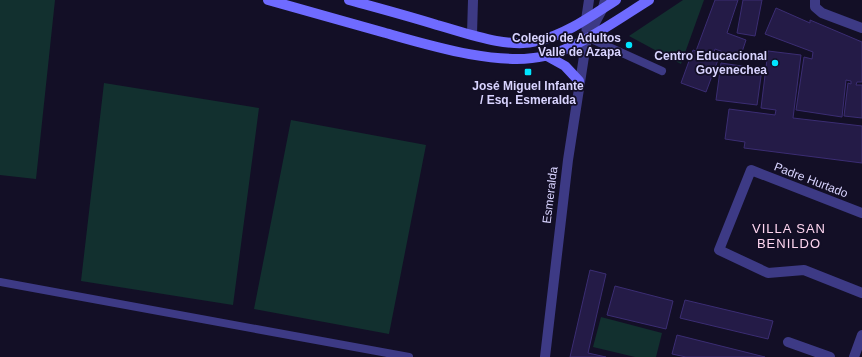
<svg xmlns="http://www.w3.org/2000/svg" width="862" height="357" font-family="Helvetica,sans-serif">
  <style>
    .green { fill: #12302f }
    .building { fill: #241b47; stroke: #3b2d73 }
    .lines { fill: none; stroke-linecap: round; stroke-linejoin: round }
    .lane { stroke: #3d3a85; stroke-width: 8 }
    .street { stroke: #3d3a85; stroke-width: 10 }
    .secondary { stroke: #6f6bff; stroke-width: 10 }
    .poi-dot { fill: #00e5ff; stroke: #130f26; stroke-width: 1.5 }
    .labels { text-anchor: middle; stroke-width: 3.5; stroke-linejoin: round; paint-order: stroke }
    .poi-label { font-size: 12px; font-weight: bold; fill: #d9d4ff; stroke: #130f26; text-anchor: end }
    .street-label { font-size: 12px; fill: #d9d4ff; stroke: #130f26 }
    .neighbourhood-label { font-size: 13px; letter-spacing: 1px; fill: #ffd6f0; stroke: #130f26 }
  </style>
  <rect width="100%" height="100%" fill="#130f26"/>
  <path class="green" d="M0,0H55L36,179L0,175Z
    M683,0H704L681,64L629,36Z
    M104,83L259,108L233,305L81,281Z
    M291,120L426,145L389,334L254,309Z
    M601,317L662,333L656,357H635L593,347Z"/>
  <path class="building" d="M715,0H738L727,33L746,40L740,58L715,49L712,58L718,60L706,92L681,83L693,50L696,51Z
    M743,0H762L755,36L737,33Z
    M776,8L810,23V20L862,42V82H857L856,85H862V118L844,116L848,83L851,84V81L846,80L842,117L796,110L804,57L812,59L813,52L765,34Z
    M768,51L801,55L793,118L862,126V163L744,148L745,142L725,139L729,109L775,115L776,110L761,108Z
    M721,63L762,69L757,105L716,100Z
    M590,270L606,274L588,353L606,357H570Z
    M615,286L673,301L666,329L607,315Z
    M685,300L773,321L768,339L680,318Z
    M677,335L765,357H686L672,354Z"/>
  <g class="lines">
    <path class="lane" d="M587,37L662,71
      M0,282L409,357"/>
    <path class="street" d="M815,0V7L822,13L862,28
      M472,34L473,0
      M588,36L603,8L605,0
      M862,213L751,170L719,250L768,273L804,270L862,293
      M788,342L830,357
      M545,357L568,160L587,37L586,20L589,0
      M854,357L862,335"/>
    <path class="secondary" d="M268,0C306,11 344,21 382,32C428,45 499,67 545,56C577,49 620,18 649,0
      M349,0C378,8 408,16 437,25C466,33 508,49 538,41C567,34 591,16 616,0
      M547,56L565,66L579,81"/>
  </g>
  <g class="poi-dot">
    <circle cx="629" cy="45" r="4"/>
    <circle cx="775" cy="63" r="4"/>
    <rect x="524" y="68" width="8" height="8" rx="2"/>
  </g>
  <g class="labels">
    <g class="poi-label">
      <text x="621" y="42">Colegio de Adultos<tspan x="621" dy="14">Valle de Azapa</tspan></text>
      <text x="767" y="60">Centro Educacional<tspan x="767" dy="14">Goyenechea</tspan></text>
      <text x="528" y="90" text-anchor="middle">José Miguel Infante<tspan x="528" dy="14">/ Esq. Esmeralda</tspan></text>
    </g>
    <g class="street-label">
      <text transform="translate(811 180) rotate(21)" y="4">Padre Hurtado</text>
      <text transform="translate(550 195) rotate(-83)" y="4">Esmeralda</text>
    </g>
    <g class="neighbourhood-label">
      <text x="789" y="233">VILLA SAN<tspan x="789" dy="15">BENILDO</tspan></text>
    </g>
  </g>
</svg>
